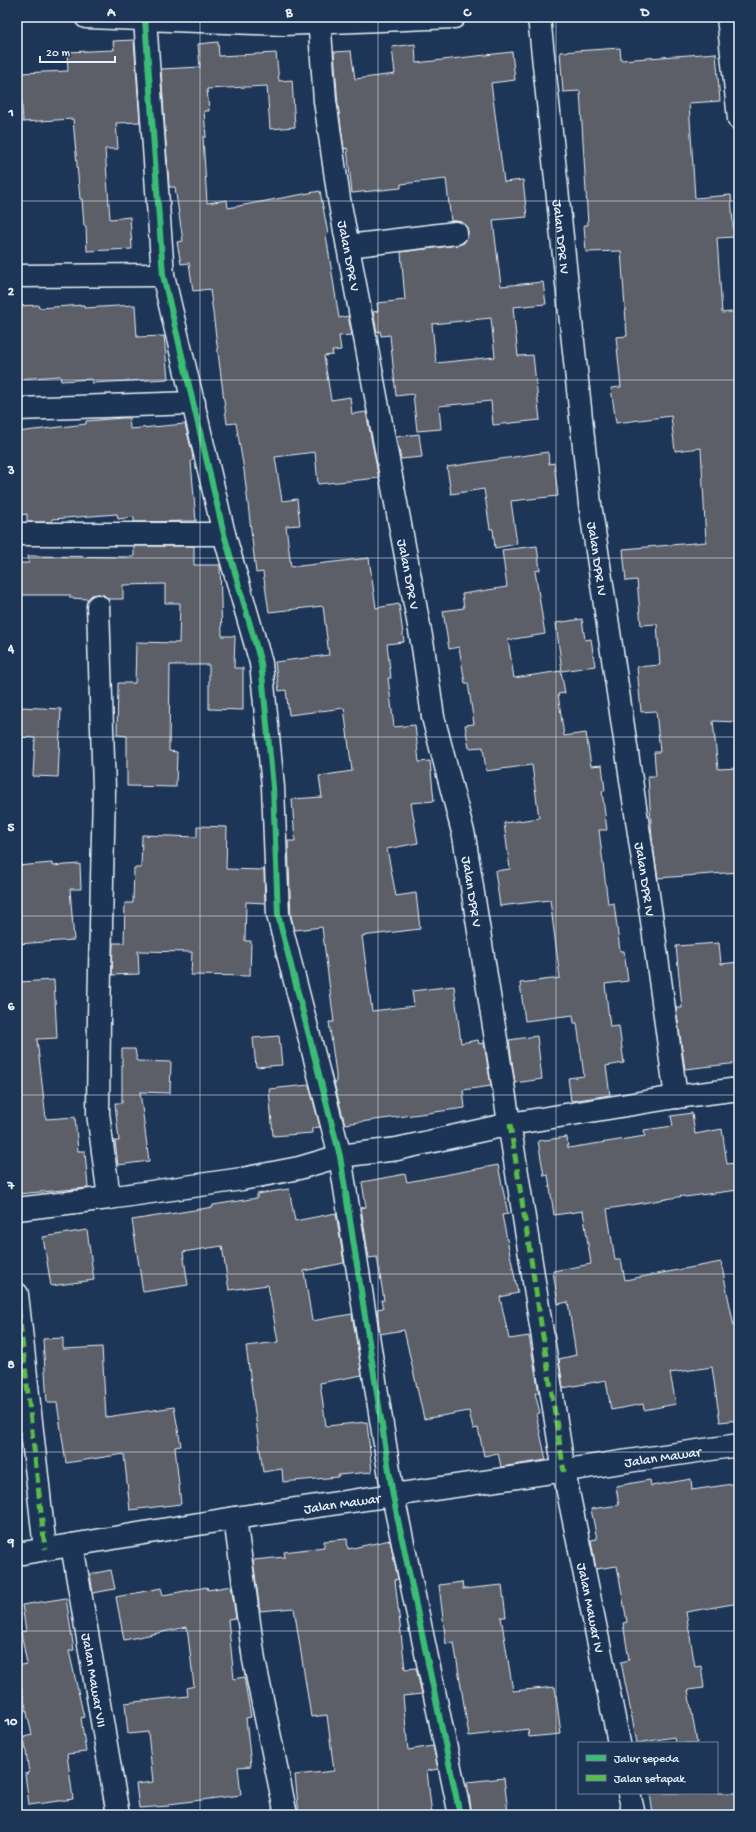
<svg xmlns="http://www.w3.org/2000/svg" width="756" height="1832" font-family="'Gochi Hand',sans-serif">
  <style>
    .building { fill: #5d5f67; stroke: #e8f1f8; fill-rule: evenodd }
    .lines { fill: none; stroke-linecap: round; stroke-linejoin: round }
    .minor-casing { stroke: #e8f1f8; stroke-width: 25 }
    .minor { stroke: #1d3557; stroke-width: 22 }
    .quiet { stroke: #5cbc4b; stroke-width: 5; stroke-dasharray: 10 5; stroke-linecap: butt }
    .cycleway-casing { stroke: #1d3557; stroke-width: 8 }
    .cycleway { stroke: #3abd76; stroke-width: 6 }
    .grid { fill: none; stroke: #e8f1f8; stroke-width: 1; stroke-opacity: 0.55 }
    .labels { text-anchor: middle; stroke-width: 3.5; stroke-linejoin: round; paint-order: stroke }
    .street-label { font-size: 14px; fill: #e8f1f8; stroke: #1d3557 }
    .neatline { fill: none; stroke: #e8f1f8; stroke-width: 1.5 }
    .grid-label { font-size: 13px; text-anchor: middle; font-weight: bold; fill: #e8f1f8 }
  </style>
  <rect width="100%" height="100%" fill="#1d3557"/>
  <filter id="ink" filterUnits="userSpaceOnUse"><feTurbulence type="fractalNoise" baseFrequency=".025" numOctaves="2"/><feDisplacementMap in="SourceGraphic" scale="8" xChannelSelector="R" yChannelSelector="G"/><feConvolveMatrix kernelMatrix="1 2 1 2 8 2 1 2 1" color-interpolation-filters="sRGB"/></filter>
  <g filter="url(#ink)">
    <path class="building" d="M134,40L140,122L116,123L118,149H105L110,219L130,217L132,249L87,251L86,226H84L82,199H80L73,119L23,122L20,73L68,71L67,52L114,50L113,41Z
      M218,42L219,56L276,53L279,81L292,80L295,127L270,129L267,86L207,89L209,111H204L206,137H203L207,203L227,200L228,208L320,191L328,234L326,235L339,318L348,316L352,335L339,336L341,350L332,351L333,355L324,356L331,400L350,397L352,414L366,412L379,478L318,484L315,452L275,457L282,501L297,499L300,525L286,526L291,567L369,558L376,608L399,604L404,642L387,644L391,678H388L394,727L415,725L419,762L430,761L434,801L411,803L418,843L387,849L396,896L416,893L420,929L362,936L372,1011L414,1006L412,991L454,986L461,1043L478,1040L479,1044L484,1043L491,1086L463,1090L465,1108L345,1124L334,1083H336V1074L329,1022H334L322,927L295,930L291,917L288,841H295L292,799L322,797L319,776L352,771L344,708L289,715L286,690L279,691L275,662L329,655L323,606L269,612L263,572L256,573L244,470L236,423L227,424L210,289L193,291L189,263L181,264L177,242L183,241L175,187H169L161,69L200,67L198,44Z
      M415,44L416,63L512,52L515,80L491,83L504,182L523,180L527,217L493,220L501,286L543,282L546,304L513,307L518,356L533,355L540,420L493,425L491,401L439,406L441,429L417,431L413,394L396,396L390,335L381,336L380,331L377,332L373,312L378,311L377,303L405,300L401,252L458,245L464,243L467,238L468,231L466,225L461,222L451,221L446,179L401,184V188L352,193L347,148L344,149L338,105L334,52L351,51L355,79L395,74L392,47ZM491,318L495,357L436,363L432,324Z
      M620,48L621,60L716,53L720,101L689,103L695,198L731,195L734,237L717,238L722,313L739,311V722L713,721L718,769L739,768V872L658,878L652,839L648,776H656L654,752H660L656,711L641,712L637,667L660,665L657,624L641,625L637,580L626,581L623,549L706,542L701,448L675,451L671,416L616,423L611,388L621,387L616,337L627,336L621,251L586,252L584,225H588L580,91L563,92L560,52Z
      M38,305L39,308L84,305V308L135,305L137,337L164,336L168,379L92,383V379L61,381L60,376L17,379V306Z
      M122,418H129L130,429L185,424L192,452L193,460L191,461L196,521L134,522V517L118,519L117,514L52,519V522H27V514L20,515L18,485H20L17,432L86,424V421Z
      M419,434L422,457L401,459L396,437Z
      M548,452L549,464L554,463L558,496L511,501L517,544L495,548L493,529H490L484,489L451,494L447,467Z
      M134,546H194V565H220L222,636H235L234,668H243V710L209,709V665H170L169,751L177,752L176,787L127,786V736L117,735L118,683H135L136,642L179,643L180,603H165V584L123,585V599H108L104,595L98,594L92,595L88,599L70,598V595H17V563H29L28,556L134,557Z
      M537,546L540,570L535,571L545,634L508,640L514,678L561,671L565,693L558,694L564,736L586,733L591,766L602,765L605,791H602L607,830H599L608,904L614,903L620,951H624L628,981L605,984L610,1027L619,1026L624,1063L606,1066L610,1095L571,1101L568,1078L584,1076L577,1023H574L573,1015L525,1021L520,983L560,978L550,900L500,906L495,871L510,869L504,823L539,818L532,765L486,771L483,747L469,748L465,725L474,724L468,683H465L459,647L449,649L443,611L464,608L462,594L507,587L502,550Z
      M582,619L585,640L591,639L595,666L562,671L556,623Z
      M20,707L61,709L58,777L33,776L35,738L19,737Z
      M197,826L227,827L226,869L264,870L265,903L246,902L245,941H251L250,976L191,975L192,952L138,951L139,974L112,975L113,943H124L125,903H133L134,868H141L142,835L197,837Z
      M52,863V866L80,864L81,889H70L74,940L17,944V866Z
      M719,943L721,964L739,962V1063L685,1069L676,1008H682L676,946Z
      M54,980L57,1038L37,1039L46,1119L75,1117L78,1151H85L88,1188L17,1194V1055L19,1054L17,993L20,992L19,982Z
      M279,1036L282,1065L256,1067L253,1038Z
      M537,1036L542,1079L515,1083L509,1040Z
      M122,1049H135L137,1061L171,1062L170,1093L140,1092L149,1161L118,1165L115,1141H119L115,1103H122Z
      M309,1085L320,1127L312,1128V1133L273,1136L269,1089Z
      M692,1113L695,1134L722,1129L727,1164L734,1163L738,1190L685,1197L684,1196L607,1209L615,1260H621L625,1280L721,1262L734,1326L739,1325V1420L720,1422L712,1367L670,1373L676,1404L644,1410L643,1404L611,1410L606,1380L563,1388L559,1359L576,1355L568,1302L558,1304L553,1271L591,1264L583,1211L554,1215L548,1175L544,1176L538,1141L567,1137L568,1148L645,1136L644,1130L673,1126L671,1116Z
      M498,1165L508,1214L502,1215L518,1293L500,1297L509,1339L529,1336L539,1393H535L540,1413L536,1414L546,1460L501,1467L498,1453L484,1456L478,1428L473,1429L469,1411L424,1419L404,1330L380,1334L377,1309L383,1308L381,1300H384L377,1257L369,1258L361,1208L366,1207L362,1182L405,1174L407,1182Z
      M289,1189L295,1221L336,1213L344,1263L304,1271L312,1321L352,1314L362,1375L320,1383L326,1426L367,1422L372,1472L338,1475V1477L283,1482L282,1469L263,1472L246,1346L278,1342L268,1285L229,1290L222,1246L183,1252L188,1285L143,1292L132,1220L213,1207V1205L257,1198V1194Z
      M87,1230L94,1280L51,1286L43,1237Z
      M63,1338V1349L102,1347L106,1417L174,1407L181,1446L175,1447L181,1504L130,1510L124,1454L66,1463L57,1403H47L43,1339Z
      M691,1479L692,1490L739,1483V1603L686,1612L695,1667L701,1666L704,1688L688,1690L697,1743H675L674,1737L637,1743L621,1662L629,1660L623,1623L627,1622L617,1566L596,1569L591,1540L597,1539L591,1509L619,1505L616,1486L650,1480L651,1486Z
      M347,1539L348,1549L390,1540L398,1579L395,1580L405,1669L416,1668L422,1694L403,1696L408,1750L433,1746L438,1769L427,1771L432,1815H299L295,1775L334,1771L327,1715L311,1717L294,1608L260,1611L253,1560L285,1557L284,1552L324,1547V1541Z
      M111,1570L115,1589L93,1593L90,1574Z
      M462,1582L463,1589L502,1585L506,1617H501L513,1691L555,1687L561,1734L529,1737L528,1729L469,1736L454,1643L446,1644L439,1585Z
      M231,1586L236,1618L228,1619L234,1679L244,1677L251,1717L246,1718L251,1766L238,1767L241,1795L169,1804V1806L139,1808L136,1784L153,1782L148,1732L128,1734L125,1703L188,1696L187,1688L194,1686L187,1627L124,1640L116,1597L161,1588L163,1595L207,1587L208,1590Z
      M66,1598L74,1650L69,1651L84,1717L81,1718L86,1752L67,1754L73,1799L29,1805L25,1774L29,1773L24,1737L32,1735L17,1668V1666L27,1664L21,1632L26,1631L22,1605Z
      M504,1778L508,1813L472,1815L467,1782Z
      M650,1793H739V1812L707,1815H653Z"/>
    <g class="lines">
      <defs>
        <g id="minor">
          <path d="M86,17L283,24L454,17"/>
          <path id="s1" d="M319,17L325,101L339,199L423,647L433,717L464,836L564,1472L619,1743"/>
          <path id="s2" d="M539,17L590,504L652,921L676,1097"/>
          <path d="M728,17L739,119"/>
          <path d="M145,19L163,275L224,534L261,663L273,787L278,915L340,1156L393,1496L460,1815"/>
          <path d="M348,246L456,233"/>
          <path d="M17,276L163,275"/>
          <path d="M17,409L194,403"/>
          <path d="M17,534H224"/>
          <path d="M98,606L104,789L99,1016L98,1113L109,1198"/>
          <path d="M17,1209L109,1198L242,1179L299,1168L340,1156L397,1149L510,1124L676,1097L739,1089"/>
          <path d="M17,1294L45,1549"/>
          <path d="M235,1518L254,1660L286,1815"/>
          <path id="s3" d="M72,1545L118,1815"/>
          <path id="s4" d="M17,1554L235,1518L739,1445"/>
          <path d="M629,1793L634,1815"/>
        </g>
      </defs>
      <use href="#minor" class="minor-casing"/>
      <use href="#minor" class="minor"/>
      <path class="quiet" d="M738,1089L739,1098
        M510,1124L564,1472
        M17,1294L45,1549"/>
      <defs>
        <path id="cycleway" d="M145,19L163,275L224,534L261,663L273,787L278,915L340,1156L393,1496L460,1815"/>
      </defs>
      <use href="#cycleway" class="cycleway-casing"/>
      <use href="#cycleway" class="cycleway"/>
    </g>
  </g>
  <path class="grid" d="M200,17V1815M378,17V1815M556,17V1815M17,201H739M17,380H739M17,558H739M17,737H739M17,916H739M17,1095H739M17,1274H739M17,1452H739M17,1631H739"/>
  <g class="labels">
    <g class="street-label">
      <text dy="5" stroke="none"><textPath href="#s2" startOffset="221">Jalan DPR IV</textPath></text>
      <text dy="5" stroke="none"><textPath href="#s1" startOffset="241">Jalan DPR V</textPath></text>
      <text dy="5" stroke="none"><textPath href="#s2" startOffset="545">Jalan DPR IV</textPath></text>
      <text dy="5" stroke="none"><textPath href="#s1" startOffset="565">Jalan DPR V</textPath></text>
      <text dy="5" stroke="none"><textPath href="#s2" startOffset="869">Jalan DPR IV</textPath></text>
      <text dy="5" stroke="none"><textPath href="#s1" startOffset="889">Jalan DPR V</textPath></text>
      <text dy="5" stroke="none"><textPath href="#s4" startOffset="653">Jalan Mawar</textPath></text>
      <text dy="5" stroke="none"><textPath href="#s4" startOffset="329">Jalan Mawar</textPath></text>
      <text dy="5" stroke="none"><textPath href="#s1" startOffset="1615">Jalan Mawar IV</textPath></text>
      <text dy="5" stroke="none"><textPath href="#s3" startOffset="137">Jalan Mawar VII</textPath></text>
    </g>
  </g>
  <rect width="756" height="1832" fill="none" stroke="#1d3557" stroke-width="44"/>
  <rect x="578" y="1742" width="140" height="52" fill="#1d3557" stroke="#6e8097"/>
  <rect x="586" y="1755" width="20" height="6" fill="#3abd76" stroke="#6e8097"/>
  <text x="614" y="1762" font-size="12" fill="#e8f1f8">Jalur sepeda</text>
  <rect x="586" y="1775" width="20" height="6" fill="#5cbc4b" stroke="#6e8097"/>
  <text x="614" y="1782" font-size="12" fill="#e8f1f8">Jalan setapak</text>
  <path d="M40 56v6h75v-6" fill="none" stroke="#e8f1f8" stroke-width="2"/>
  <text x="46" y="56" font-size="12" fill="#e8f1f8" stroke="#1d3557" stroke-width="3" paint-order="stroke">20 m</text>
  <rect x="22" y="22" width="712" height="1788" class="neatline"/>
  <g class="grid-label">
    <text x="111" y="16">A</text>
    <text x="289" y="16">B</text>
    <text x="467" y="16">C</text>
    <text x="645" y="16">D</text>
    <text x="11" y="116">1</text>
    <text x="11" y="295">2</text>
    <text x="11" y="474">3</text>
    <text x="11" y="652">4</text>
    <text x="11" y="831">5</text>
    <text x="11" y="1010">6</text>
    <text x="11" y="1189">7</text>
    <text x="11" y="1368">8</text>
    <text x="11" y="1546">9</text>
    <text x="11" y="1725">10</text>
  </g>
</svg>
